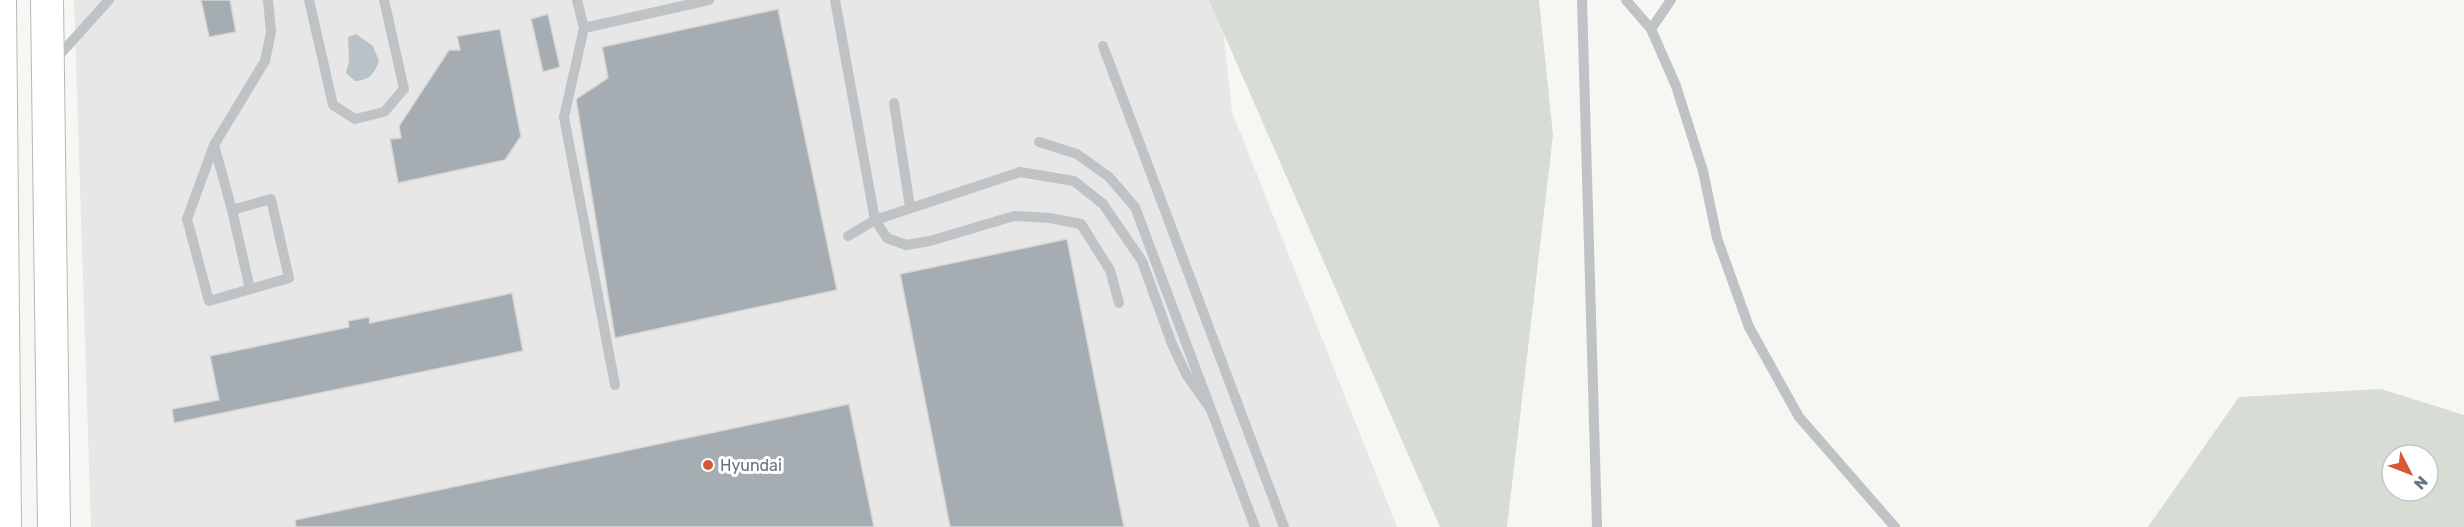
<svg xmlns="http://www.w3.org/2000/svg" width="2464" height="527" font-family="Rubik,sans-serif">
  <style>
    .built { fill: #e6e7e6 }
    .green { fill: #d7dcd4; fill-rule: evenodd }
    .water { fill: #b8c2c7 }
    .building { fill: #a6adb2; stroke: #d7d7d5; stroke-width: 1.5 }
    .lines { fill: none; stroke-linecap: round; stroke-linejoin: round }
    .secondary-casing { stroke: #b4b8bc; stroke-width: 34 }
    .service { stroke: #bfc3c6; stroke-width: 10 }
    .secondary { stroke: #fff; stroke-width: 32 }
    .poi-dot { fill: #d65932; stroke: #fff; stroke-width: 2 }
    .labels { text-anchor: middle; stroke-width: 6; stroke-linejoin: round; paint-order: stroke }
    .poi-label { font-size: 16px; fill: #677581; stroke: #fff; text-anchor: start }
  </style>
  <rect width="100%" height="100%" fill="#f6f6f3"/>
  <path class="built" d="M74,0H1220L1232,112L1397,527H91Z"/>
  <path class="green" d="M1209,0H1539L1553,135L1507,527H1440Z
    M2381,389L2464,415V527H2148L2239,397ZM2392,455H2428V491H2392Z"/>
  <path class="water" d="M356,34L373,46L379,61C374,74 370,80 355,81L346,73L349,61L348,37Z"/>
  <path class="building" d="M201,0H230L236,32L209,37Z
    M778,9L837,290L615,338L576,99L608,78L602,47Z
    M548,14L560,67L543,72L531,19Z
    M500,29L521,136L505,160L398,183L390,139L401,138L399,126L449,50H460L457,36Z
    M1067,239L1124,527H950L900,274Z
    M512,293L523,351L174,423L172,409L219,400L210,356L349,327L348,321L369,317L370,323Z
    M849,404L874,527H296L295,520Z"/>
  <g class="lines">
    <defs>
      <path id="secondary" d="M47,0L54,527
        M0,2L5,527"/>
    </defs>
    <use href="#secondary" class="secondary-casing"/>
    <path class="service" d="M309,0L333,105L355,119L384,112L404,89L384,0
      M577,0L584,28
      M835,0L875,220L887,238L906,245L930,241L1014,216L1050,218L1081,224L1110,270L1119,303
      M1582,0L1597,527
      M1626,0L1651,29L1676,86L1703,171L1717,238L1749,327L1799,417L1895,527
      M1651,29L1671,0
      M1103,46L1284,527
      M54,61L109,0
      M894,103L910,207
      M1039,142L1077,154L1109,177L1135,207L1255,527
      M214,145L232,210L271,199L289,278L209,301L187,219L214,145L265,61L271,32L268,0
      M232,210L250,289
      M848,236L875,220L1020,172L1074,181L1103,204L1142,261L1172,344L1186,374L1210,408
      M615,385L564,117L584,28L709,0"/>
    <use href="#secondary" class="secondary"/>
  </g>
  <circle class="poi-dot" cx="708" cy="465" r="6"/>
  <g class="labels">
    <g class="poi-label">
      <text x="720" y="471">Hyundai</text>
    </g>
  </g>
  <g transform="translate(2410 473) rotate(132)"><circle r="28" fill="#ffffff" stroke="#c2c8cd" stroke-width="1.5"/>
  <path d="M0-4.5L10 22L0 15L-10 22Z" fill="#d65932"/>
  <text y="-9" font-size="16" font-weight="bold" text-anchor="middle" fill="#677581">N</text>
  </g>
</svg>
